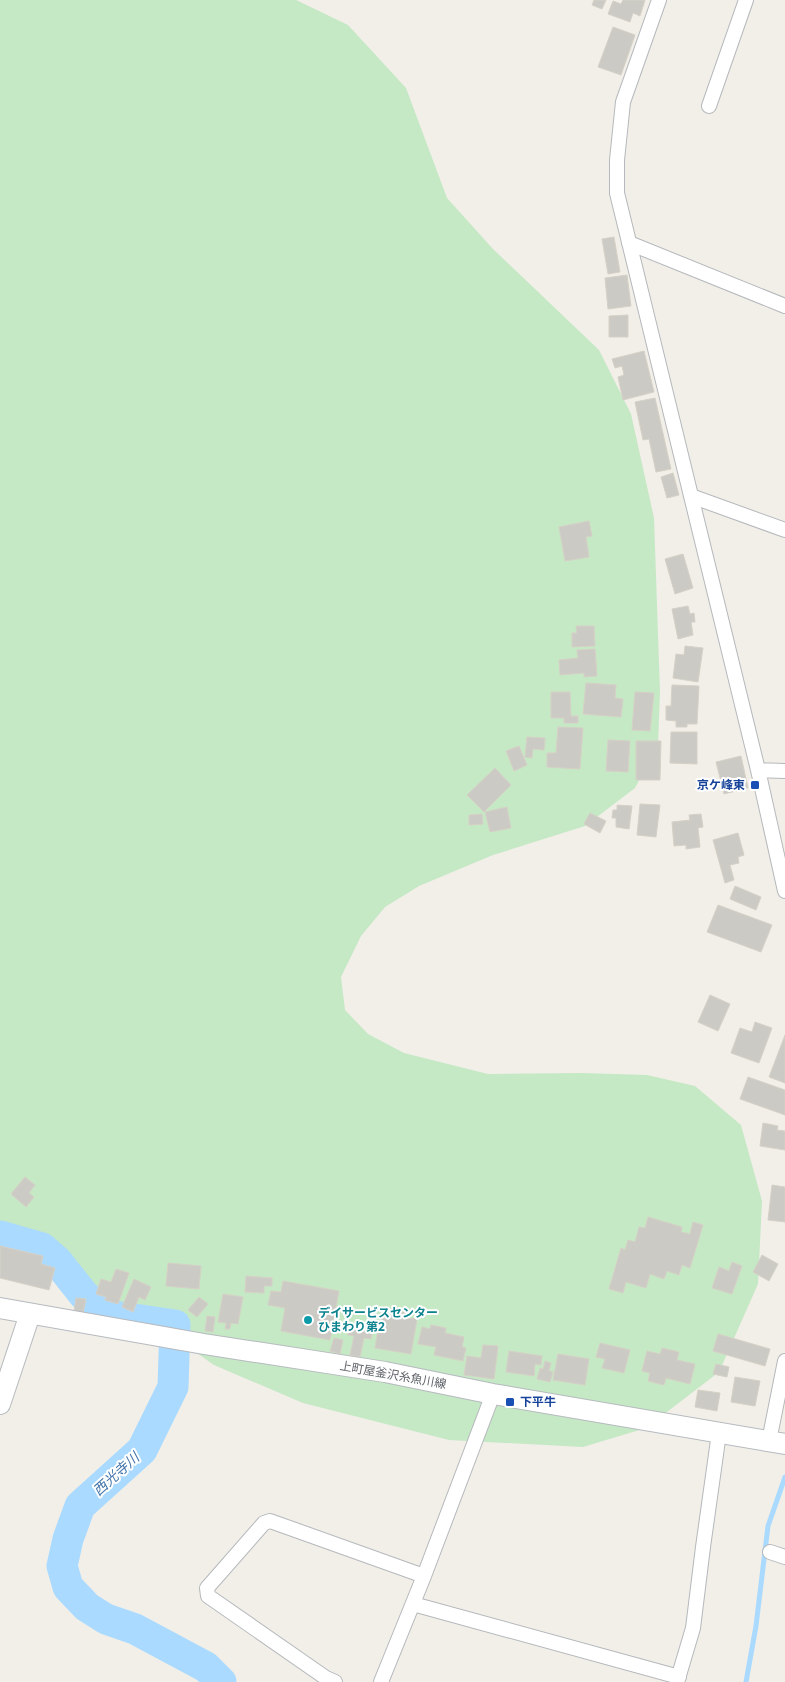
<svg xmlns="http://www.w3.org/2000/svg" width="785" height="1682" font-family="'Open Sans','Noto Sans JP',sans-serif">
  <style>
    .green { fill: #c5e8c5 }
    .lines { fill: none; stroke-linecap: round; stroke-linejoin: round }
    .stream { stroke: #aadaff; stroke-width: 5 }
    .river { stroke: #aadaff; stroke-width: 31 }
    .building { fill: #cccac5; stroke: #d6d1c6 }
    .street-casing { stroke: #b5b8bc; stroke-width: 16 }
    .secondary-casing { stroke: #b6babf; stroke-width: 22 }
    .street { stroke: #fff; stroke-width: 14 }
    .secondary { stroke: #fff; stroke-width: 20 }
    .transit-dot { fill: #1a4fb4; stroke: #fff; stroke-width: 2 }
    .culture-dot { fill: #0f9aa8; stroke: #fff; stroke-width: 2 }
    .labels { text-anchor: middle; stroke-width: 4; stroke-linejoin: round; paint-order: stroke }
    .transit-label { font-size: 12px; font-weight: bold; fill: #164399; stroke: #fff; text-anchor: end }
    .culture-label { font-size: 12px; font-weight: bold; fill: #0d838f; stroke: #fff; text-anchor: start }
    .street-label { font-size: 12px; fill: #5f6368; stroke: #fff }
    .water-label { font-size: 14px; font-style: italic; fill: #4174aa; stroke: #fff }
  </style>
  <rect width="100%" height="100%" fill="#f1efe8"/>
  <path class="green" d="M0,0H296L348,25L406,88L447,198L493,249L599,350L631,414L654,518L660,692L658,744L635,788L585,826L493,855L419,886L385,907L361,936L341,977L345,1010L368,1034L404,1053L488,1074L581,1073L647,1075L695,1086L741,1125L762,1201L758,1284L719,1372L646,1428L583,1447L449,1440L303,1403L214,1365L141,1314L68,1275L0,1264Z"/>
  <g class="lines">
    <path class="stream" d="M746,1682L756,1626L768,1526L785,1477"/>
    <path class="river" d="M0,1236L42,1248L57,1261L84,1295L107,1315L175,1325L173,1387L142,1450L80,1506L68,1539L62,1566L68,1587L87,1607L106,1619L135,1629L206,1667L221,1682"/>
  </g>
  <path class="building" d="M594,0H606L602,9L592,5Z
    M623,0H645L640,16L633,13L630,22L608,14L613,1L621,4Z
    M613,27L635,35L621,75L598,67Z
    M614,237L620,272L608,274L602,239Z
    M627,275L631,306L608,309L605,278Z
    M628,315V337H609V316Z
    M644,351L654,392L623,400L618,377L624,375L622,366L615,368L612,359Z
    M655,398L671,469L656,472L649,439L643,440L635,402Z
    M673,473L679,495L667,498L661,477Z
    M589,521L592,536L586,537L589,557L565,561L559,527Z
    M683,554L693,588L675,594L665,559Z
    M688,606L690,614L694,613L695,622H691L693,635L678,639L672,609Z
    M576,626H594L595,646L572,647V633H577Z
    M685,646L703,648L698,682L673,678L676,654L684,655Z
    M595,649L597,676L584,677V673L560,675L559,660L578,658L577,650Z
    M586,683L616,685L615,698L623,699L621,717L583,714Z
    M672,685L699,686L697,724H687V727H676V721L666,720V706H671Z
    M551,692H570L571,716H578V723H564V718H551Z
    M635,692L654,693L650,731L632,730Z
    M558,727L583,728L580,769L547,767V753H556Z
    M671,732H697V764L670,763Z
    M527,737L545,738L544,750L533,749L532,758L525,757Z
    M608,740L630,741L628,772L606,771Z
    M636,741H661L660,780H636Z
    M519,746L527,765L514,771L506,751Z
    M741,756L748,788L724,794L716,762Z
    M495,768L511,785L484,812L467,795Z
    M640,804L660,805L656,837L637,835Z
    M617,805L632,806L629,829L616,827V818H612L613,810H617Z
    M507,807L511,828L490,832L485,812Z
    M590,813L606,821L600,833L584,824Z
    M482,814L483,824L469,825V815Z
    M701,814L703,827L698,828L700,847L686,849V845L674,846L672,822L690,820L689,815Z
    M738,833L744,855L738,857L739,863L730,865L734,880L725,883L713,840Z
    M735,886L761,897L756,910L730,899Z
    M718,905L772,925L761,952L707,932Z
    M710,995L730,1004L718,1031L698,1022Z
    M755,1022L772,1028L759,1063L731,1053L740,1028L752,1032Z
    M785,1035V1083L769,1077Z
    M748,1077L785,1090V1115L740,1099Z
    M763,1123L778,1126L777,1130L785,1131V1150L760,1146Z
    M25,1177L35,1185L29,1193L34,1197L26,1207L11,1194Z
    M772,1185L785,1187V1222L768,1220Z
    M648,1217L682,1227L681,1232L690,1234L693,1222L703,1225L690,1268L682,1265L679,1275L667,1271L664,1279L650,1274L646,1288L626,1282L623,1293L609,1289L621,1248L625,1250L628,1240L635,1242L639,1227L645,1228Z
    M0,1246L43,1256L41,1264L55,1268L49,1290L0,1278Z
    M762,1255L778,1264L769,1281L753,1272Z
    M732,1262L742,1266L732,1294L712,1288L719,1267L729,1271Z
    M168,1263L201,1266L199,1289L166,1286Z
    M116,1269L129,1273L118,1304L105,1300L106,1297L96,1294L101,1279L111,1282Z
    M246,1276L272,1278V1286H264V1293L245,1292Z
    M134,1279L151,1287L145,1300L139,1297L133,1312L122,1307Z
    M283,1281L339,1291L330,1340L281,1331L285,1308L268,1305L271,1291L281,1292Z
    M223,1294L243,1297L238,1324L231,1323L230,1329H225L226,1323L218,1322Z
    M199,1297L208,1304L197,1317L188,1310Z
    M76,1298L86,1299L83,1313L74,1312Z
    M387,1308L409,1312L408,1318L417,1319L411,1354L375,1348L381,1311L386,1312Z
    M207,1316L215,1317L213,1332L205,1331Z
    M351,1324L373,1328L371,1339L364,1338L360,1357L350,1355L354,1336L348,1335Z
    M431,1325L446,1328L445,1333L464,1337L462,1347L466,1348L463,1361L434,1355L436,1347L418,1344L422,1327L430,1329Z
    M718,1334L770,1349L765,1366L713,1351Z
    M334,1338L343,1340L340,1354L330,1351Z
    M600,1343L630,1350L624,1373L602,1368L605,1359L596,1357Z
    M483,1345L498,1346L494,1379L464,1375L467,1356L481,1358Z
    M662,1348L679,1352L677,1360L695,1364L690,1384L666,1378L664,1385L648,1381L650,1373L642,1371L647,1351L660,1354Z
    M509,1351L542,1356L541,1365L535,1364L534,1376L506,1372Z
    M558,1354L589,1359L585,1385L553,1380Z
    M545,1361L551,1363L549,1371L553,1372L550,1382L537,1379L540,1368L543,1369Z
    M716,1364L729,1367L727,1377L713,1374Z
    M735,1377L760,1381L755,1406L731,1402Z
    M698,1390L720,1393L717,1411L695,1407Z"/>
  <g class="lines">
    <defs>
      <path id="street" d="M659,0L623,102L617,160V193L758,770L785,891
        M709,106L746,0
        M629,243L785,306
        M691,496L785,530
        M758,770L785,771
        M769,1441L785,1361
        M770,1552L785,1557
        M413,1604L679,1677
        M335,1682L326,1678L208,1596L207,1588L264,1523L270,1521L424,1576
        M381,1682L424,1576L493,1394
        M677,1682L693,1628L703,1547L719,1433"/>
      <path id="secondary" d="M0,1308L204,1344L385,1372L493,1394L785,1444
        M0,1404L30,1314"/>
    </defs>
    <use href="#street" class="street-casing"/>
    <use href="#secondary" class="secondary-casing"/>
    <use href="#street" class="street"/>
    <use href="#secondary" class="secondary"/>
  </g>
  <g class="transit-dot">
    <rect x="750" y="780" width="10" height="10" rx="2.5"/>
    <rect x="505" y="1397" width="10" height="10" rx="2.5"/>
  </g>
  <circle class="culture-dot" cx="308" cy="1320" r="5"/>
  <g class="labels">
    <g class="transit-label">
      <text x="745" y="789">京ケ峰東</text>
      <text x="520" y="1406" text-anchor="start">下平牛</text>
    </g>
    <g class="culture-label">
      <text x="318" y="1317">デイサービスセンター<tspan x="318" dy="14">ひまわり第2</tspan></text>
    </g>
    <g class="street-label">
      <text transform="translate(393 1375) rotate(10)" y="4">上町屋釜沢糸魚川線</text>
    </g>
    <g class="water-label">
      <text transform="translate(116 1474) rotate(-42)" y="5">西光寺川</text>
    </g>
  </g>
</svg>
